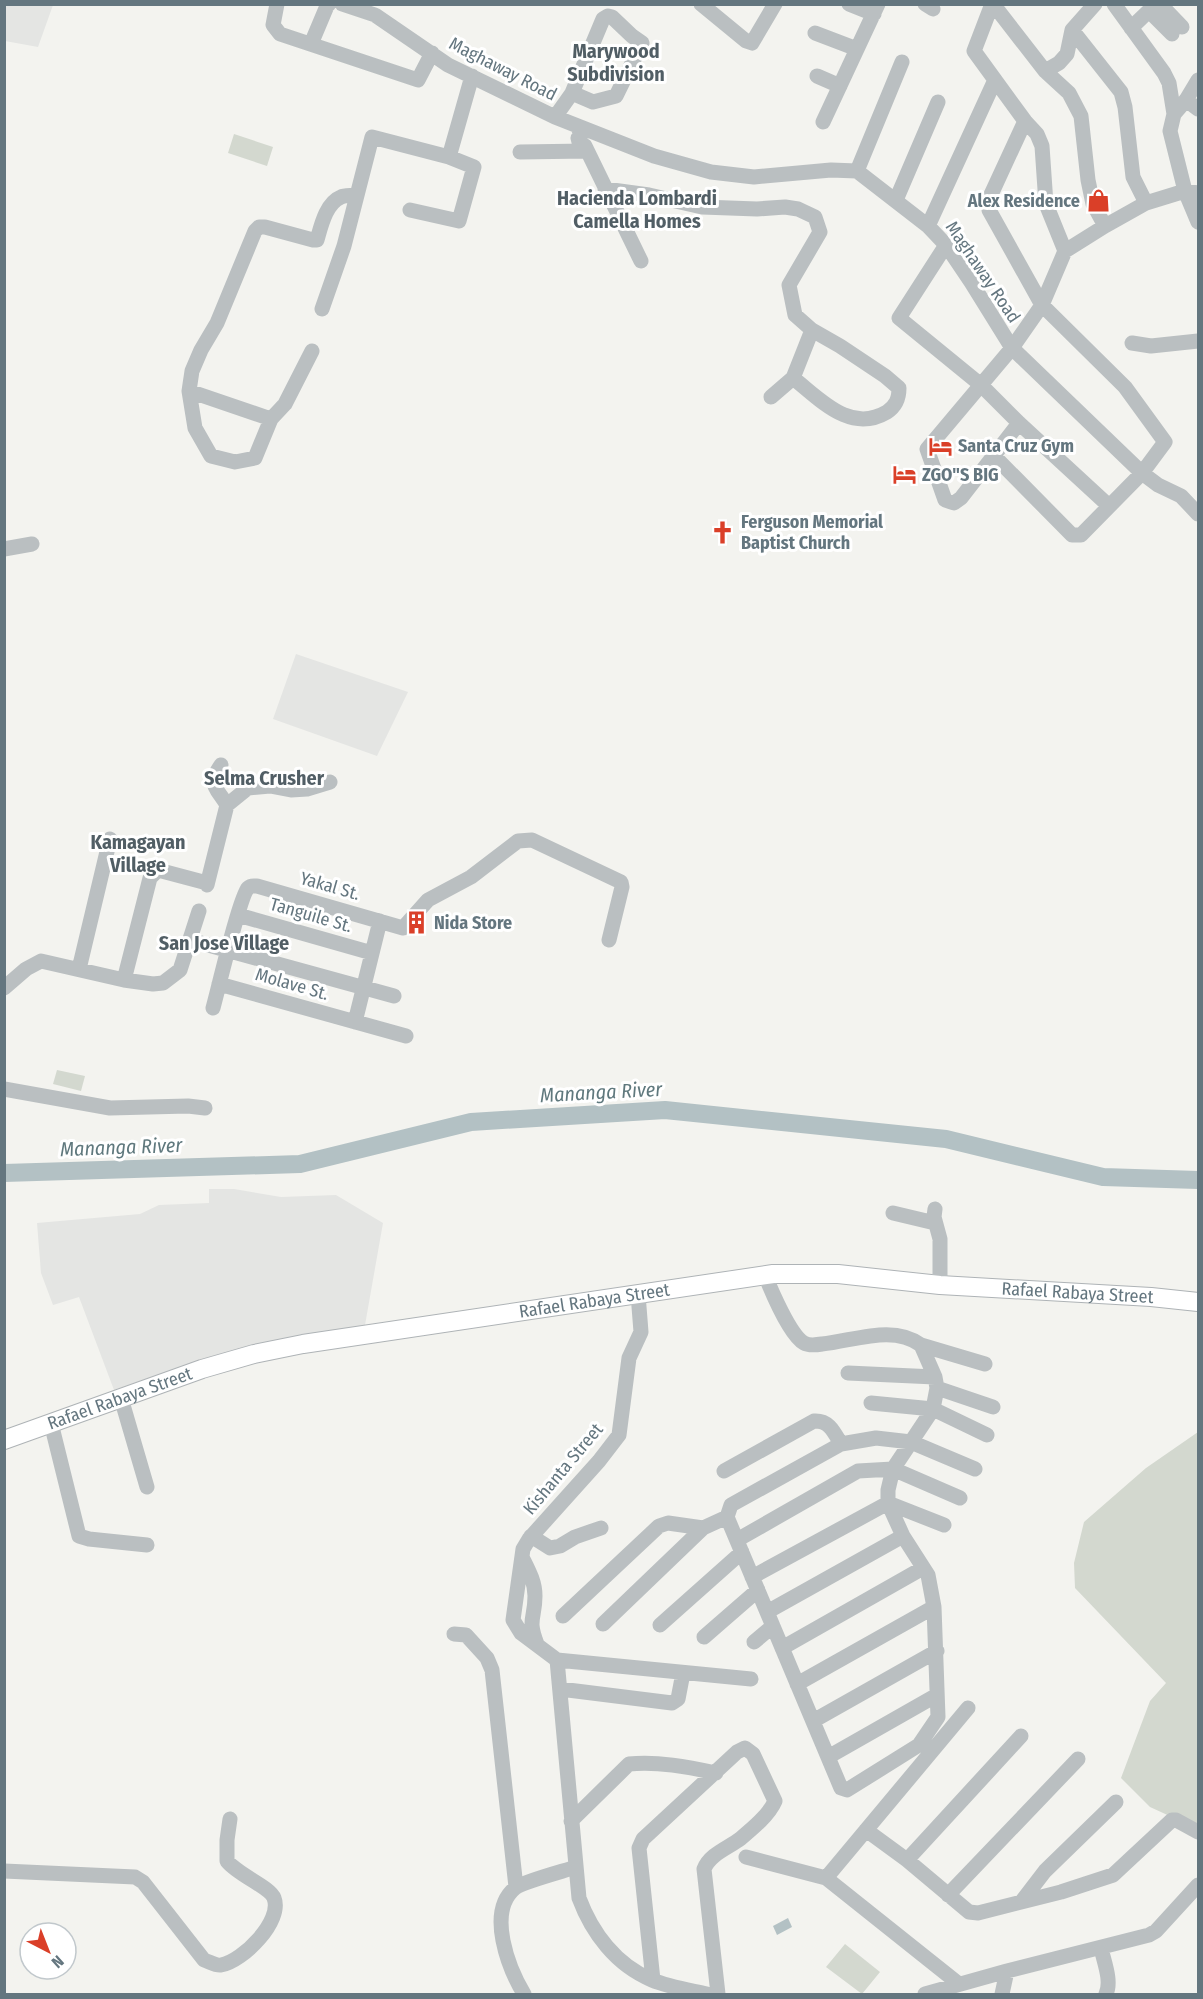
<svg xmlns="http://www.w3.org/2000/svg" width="1203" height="1999" font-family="'Fira Sans Condensed',sans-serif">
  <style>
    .built { fill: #e4e5e3 }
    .green { fill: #d3d8cf }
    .water { fill: #b3c1c4 }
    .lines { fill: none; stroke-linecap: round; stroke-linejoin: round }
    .river { stroke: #b3c1c4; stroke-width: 18 }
    .major-casing { stroke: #aeb3b6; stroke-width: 20 }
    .minor { stroke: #babfc1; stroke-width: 15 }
    .major { stroke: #fff; stroke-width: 18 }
    .labels { text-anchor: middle; stroke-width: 6; stroke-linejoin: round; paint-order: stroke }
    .street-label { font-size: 18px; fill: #64767f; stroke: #fff }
    .poi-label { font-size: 18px; font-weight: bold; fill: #64767f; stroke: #fff; text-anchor: start }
    .neighbourhood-label { font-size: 20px; font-weight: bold; fill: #515e65; stroke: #fff }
    .water-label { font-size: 20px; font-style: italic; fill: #5f787d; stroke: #fff }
  </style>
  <rect width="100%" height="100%" fill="#f3f3ef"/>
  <path class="built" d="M4,5H53L38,47L5,41Z
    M296,654L408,692L377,756L273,719Z
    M209,1189H234L281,1197L336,1195L383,1223L365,1325L258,1344L203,1359L114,1390L79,1297L53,1305L41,1273L37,1223L140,1214L159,1205L209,1203Z"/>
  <path class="green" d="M234,134L273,147L267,166L228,153Z
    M57,1070L85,1076L81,1091L53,1084Z
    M1198,1432V1829L1150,1807L1121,1778L1150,1701L1166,1683L1075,1588L1074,1563L1084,1522L1146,1468Z
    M845,1944L880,1972L862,1994L826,1967Z"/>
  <path class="water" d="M788,1918L792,1927L777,1935L773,1926Z"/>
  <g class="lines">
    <path class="river" d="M4,1173L300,1164L471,1122L665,1110L946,1139L1103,1177L1198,1180"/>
    <defs>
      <g id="major">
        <path id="s1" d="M4,1440L202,1369L254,1354L303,1344L773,1274H838L940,1285L1151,1297L1198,1302"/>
      </g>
    </defs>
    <use href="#major" class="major-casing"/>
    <path class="minor" d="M277,4L273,25L280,34L418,80L432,53
      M342,4L375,15L448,65L555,117L654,156L711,172L754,177L831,170L857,171L928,226L946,245L971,282L1012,348L1142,473L1158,485L1181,496L1198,514
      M701,4L746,41L752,43L775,4
      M849,4L874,14
      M925,4L933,9
      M992,4L974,51L1025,121L1037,134L1042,146L1046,204L1065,251
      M993,4L1045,71L1069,93L1081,116L1088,180L1093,204L1105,226
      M1114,4L1164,73L1169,83L1174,114L1170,131L1185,191L1198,222
      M1160,4L1182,27
      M1149,11L1172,34
      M1131,28L1156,4
      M1072,30L1121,92L1125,107L1133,177L1146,203
      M815,33L857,49
      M311,44L327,6L329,4
      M1045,71L1059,63L1067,54L1072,30L1095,4
      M817,76L840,86
      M1186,100L1198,109
      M1174,114L1186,100L1198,80
      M555,117L572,93L603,19L608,16L612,17L632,36L642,43L616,96L593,102L572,93
      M823,122L878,4
      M578,127L581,135L578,138L580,146H585L641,261
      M520,152L586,151
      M449,157L472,76
      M857,171L902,62
      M605,189L649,195L702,207L757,209L785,207L798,209L815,217L820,232L789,285L795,315L812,330L840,346L885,376L899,388C899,399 896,406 887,412C850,434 820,399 793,378
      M896,200L938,102
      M928,226L995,80
      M946,245L899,318L981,385L1019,423L1108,505
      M322,309L344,246L372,137L449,157L474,167L459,221L410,210
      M1132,343L1151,346L1198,341
      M312,351L285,404L271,419L255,458L235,462L211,456L195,428L189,391L192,371L201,350L217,323L255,231L259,227H265L313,240H317C321,226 326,203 341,197C345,195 352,196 356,195
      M189,391L271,419
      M771,397L793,378L812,330
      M1019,423L961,498L954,503L945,500L927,449L1012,348L1042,305L1065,251L1105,226L1146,203L1185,191L1198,193
      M994,456L1072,535H1081L1142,473L1165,442L1125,387L1042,305L989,210V199L1025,121
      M4,549L32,544
      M221,765C207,785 216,787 227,805
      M207,885L227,805L248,788L270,786L291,790L307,789L330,782
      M238,915L372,953
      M190,940L394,996
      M79,969L110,839
      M124,980L150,878L158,870L207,883
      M219,984L406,1036
      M4,988L26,969L41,961L124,980L153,984L163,983L180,970L199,911
      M213,1008C218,990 240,896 248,888C251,885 253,886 257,886L403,928L428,900L471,877L518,841L532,840L621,882L622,887L609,940
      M355,1022L380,921
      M4,1089L110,1108L188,1106L205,1108
      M935,1209L934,1217L940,1239V1285
      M893,1213L935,1223
      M765,1275C771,1290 790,1335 804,1343C809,1346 816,1345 822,1344C854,1341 893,1324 921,1345L985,1364
      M638,1294L641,1332L629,1358L619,1435L599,1461L529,1539L523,1549L513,1620L521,1633L557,1660L751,1679
      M921,1345L935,1377L937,1388L933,1409L893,1469L888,1490V1503L903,1536L928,1575L934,1607L938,1717L919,1745L847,1790L841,1788L727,1517L731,1505L841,1444L876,1438L911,1442L975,1469
      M848,1373L935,1377
      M937,1388L993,1407
      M121,1398L147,1487
      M871,1403L933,1409L987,1435
      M51,1423L79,1536L89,1539L147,1545
      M724,1471L814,1421C829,1420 834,1432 841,1444
      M531,1536L550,1548L560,1546L575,1537L601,1528
      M737,1540L858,1471L893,1469L960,1498
      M523,1559C529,1571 535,1582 535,1596C535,1619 527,1619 537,1644
      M752,1577L888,1503L944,1525
      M767,1612L903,1536
      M563,1616L659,1526L668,1523L703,1528
      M603,1624L703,1528L727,1517
      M660,1625L742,1552
      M454,1634L466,1635L487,1658L492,1670L516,1887
      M704,1637L758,1590
      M754,1642L773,1626
      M782,1648L923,1568
      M557,1660L579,1898C592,1933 616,1965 652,1980C669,1987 689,1990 707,1994
      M797,1684L934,1607
      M560,1689L672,1703L678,1699L683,1673
      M813,1721L937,1651
      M828,1757L937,1695
      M571,1821L629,1764C657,1761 688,1767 716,1773
      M866,1830L907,1860L969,1912L978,1913L1061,1892L1113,1875L1172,1820H1176L1198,1832
      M746,1857L826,1878L959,1984
      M907,1860L1021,1736
      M4,1871L135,1877L143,1882L204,1960C210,1962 216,1966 221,1965C243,1961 283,1921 274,1898C270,1887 238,1875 227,1861V1840L230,1819
      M826,1878L968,1708
      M948,1895L1078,1759
      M1022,1901L1045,1871L1116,1802
      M1101,1948C1104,1962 1112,1981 1106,1994
      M653,1980L639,1848L643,1839L737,1752L745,1748L753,1754L775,1801C769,1815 752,1829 740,1839C728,1848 710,1854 704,1869L718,1994
      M524,1994C509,1969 486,1912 515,1888C522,1882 564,1871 576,1867
      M925,1994L1007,1971L1149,1935L1156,1931L1198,1885
      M1002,1994L1007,1971"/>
    <use href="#major" class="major"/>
  </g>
  <defs>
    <symbol id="shop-bare" viewBox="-9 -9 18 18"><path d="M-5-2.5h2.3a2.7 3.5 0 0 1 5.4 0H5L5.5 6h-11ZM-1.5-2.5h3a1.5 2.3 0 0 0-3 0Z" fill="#da3f28" stroke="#fff" stroke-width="2.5" paint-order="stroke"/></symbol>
    <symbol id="hotel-bare" viewBox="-9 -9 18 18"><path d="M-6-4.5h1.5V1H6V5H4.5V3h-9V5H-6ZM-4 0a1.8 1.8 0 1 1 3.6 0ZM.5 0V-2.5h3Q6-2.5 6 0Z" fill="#da3f28" stroke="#fff" stroke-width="2.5" paint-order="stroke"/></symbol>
    <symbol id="church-bare" viewBox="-9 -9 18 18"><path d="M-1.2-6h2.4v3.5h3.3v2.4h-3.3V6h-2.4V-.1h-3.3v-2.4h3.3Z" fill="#da3f28" stroke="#fff" stroke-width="2.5" paint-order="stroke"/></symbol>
    <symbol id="building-bare" viewBox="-9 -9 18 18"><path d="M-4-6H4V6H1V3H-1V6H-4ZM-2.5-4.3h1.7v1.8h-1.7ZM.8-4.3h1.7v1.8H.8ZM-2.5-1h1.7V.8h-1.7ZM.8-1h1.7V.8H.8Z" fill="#da3f28" stroke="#fff" stroke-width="2.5" paint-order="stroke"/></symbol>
  </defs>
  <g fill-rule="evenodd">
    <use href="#shop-bare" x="1082" y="184" width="33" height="33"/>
    <use href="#hotel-bare" x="924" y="430" width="33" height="33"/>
    <use href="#hotel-bare" x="888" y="458" width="33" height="33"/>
    <use href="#church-bare" x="706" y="516" width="33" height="33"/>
    <use href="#building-bare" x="400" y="906" width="33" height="33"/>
  </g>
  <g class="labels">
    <g class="street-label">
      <text transform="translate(503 69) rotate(27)" y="6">Maghaway Road</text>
      <text transform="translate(983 272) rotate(56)" y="6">Maghaway Road</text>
      <text transform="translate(330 886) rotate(16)" y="6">Yakal St.</text>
      <text transform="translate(311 915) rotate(16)" y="6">Tanguile St.</text>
      <text transform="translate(292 984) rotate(16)" y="6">Molave St.</text>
      <text dy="6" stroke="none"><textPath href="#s1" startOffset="1095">Rafael Rabaya Street</textPath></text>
      <text dy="6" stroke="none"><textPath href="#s1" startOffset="609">Rafael Rabaya Street</textPath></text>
      <text dy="6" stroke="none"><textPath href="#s1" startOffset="123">Rafael Rabaya Street</textPath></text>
      <text transform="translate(563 1469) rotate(-50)" y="6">Kishanta Street</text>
    </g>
    <g class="poi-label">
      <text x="1080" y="207" text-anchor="end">Alex Residence</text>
      <text x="958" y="452">Santa Cruz Gym</text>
      <text x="922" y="481">ZGO"S BIG</text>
      <text x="741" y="528">Ferguson Memorial<tspan x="741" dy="21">Baptist Church</tspan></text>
      <text x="434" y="929">Nida Store</text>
    </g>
    <g class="neighbourhood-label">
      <text x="616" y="58">Marywood<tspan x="616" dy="23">Subdivision</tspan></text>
      <text x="637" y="205">Hacienda Lombardi<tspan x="637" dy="23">Camella Homes</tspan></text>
      <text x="264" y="785">Selma Crusher</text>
      <text x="138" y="849">Kamagayan<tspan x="138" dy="23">Village</tspan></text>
      <text x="224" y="950">San Jose Village</text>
    </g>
    <g class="water-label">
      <text transform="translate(601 1092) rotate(-3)" y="7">Mananga River</text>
      <text transform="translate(121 1147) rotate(-2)" y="7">Mananga River</text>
    </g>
  </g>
  <rect width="1203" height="1999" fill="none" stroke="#64767f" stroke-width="12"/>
  <g transform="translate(48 1951) rotate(138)"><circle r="28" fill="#ffffff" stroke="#c1c8cc" stroke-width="1.5"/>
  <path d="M0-4.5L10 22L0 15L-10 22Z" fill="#da3f28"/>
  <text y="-9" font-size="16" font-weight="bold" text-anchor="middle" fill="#64767f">N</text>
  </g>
</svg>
